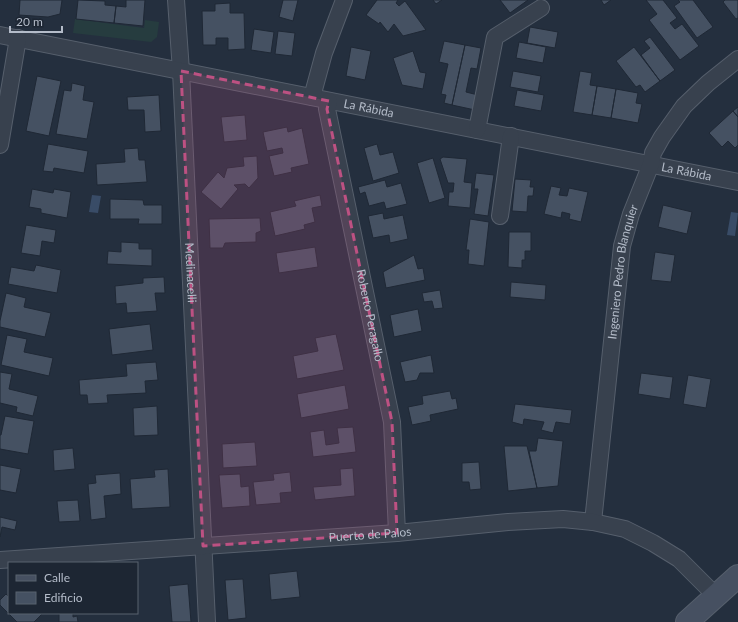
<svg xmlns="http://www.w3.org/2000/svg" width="738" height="622" font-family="Lato,sans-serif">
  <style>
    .green { fill: #263c3f }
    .water { fill: #394c67 }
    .building { fill: #455162; stroke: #1f2835 }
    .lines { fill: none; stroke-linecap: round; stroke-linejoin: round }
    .street-casing { stroke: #565f6c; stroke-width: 18 }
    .secondary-casing { stroke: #565f6c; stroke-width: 24 }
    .street { stroke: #38414e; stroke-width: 16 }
    .secondary { stroke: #465061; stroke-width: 22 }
    .marked { fill: #bd5182; fill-opacity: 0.2; stroke: #bd5182; stroke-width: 3; stroke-dasharray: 8 5; stroke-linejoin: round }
    .labels { text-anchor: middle; stroke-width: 3.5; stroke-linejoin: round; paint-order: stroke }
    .street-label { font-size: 12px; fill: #b4bcc9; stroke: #1d2633 }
  </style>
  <rect width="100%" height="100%" fill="#242f3e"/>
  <path class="green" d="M75,19L144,28L145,20L159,22L157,37L151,42L73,33Z"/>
  <path class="water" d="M92,195L101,196L98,213L89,212Z
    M731,212L738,213L735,236L727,235Z"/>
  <path class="building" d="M20,0H62L60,14L48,17L19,15Z
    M78,0L105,1V5L116,6L114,23L76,19Z
    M126,0H145L143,26L114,23L116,6L126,7Z
    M283,0H298L293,21L279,17Z
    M377,0H398L396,3L399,6L405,1L426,30L403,36L394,24L388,32L380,22L379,24L366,15Z
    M433,0H442L436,4Z
    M500,0H528L510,13Z
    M601,0H611L604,5Z
    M646,0H663L677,18L670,23L675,29L682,24L699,46L680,60L649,20L657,14Z
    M678,0H693L713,27L697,38L674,6L680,2Z
    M725,0H738V18L736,19L723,2Z
    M230,3V13H244L245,49L228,50V38H216V45H203L202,11H215V4Z
    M530,27L558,32L555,48L527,43Z
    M254,29L274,32L271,53L251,50Z
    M278,31L295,33L292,56L275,54Z
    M650,37L675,70L660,81L641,55L650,48L644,41Z
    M444,41L465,45L452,105L444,103L446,95L441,94L448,64L439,62Z
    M519,42L546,47L543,63L516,58Z
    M465,45L481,48L477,69L471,68L466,92L478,95L475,110L452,105Z
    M351,47L371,51L365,80L346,76Z
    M634,47L660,81L645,92L640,85L636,87L616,61Z
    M413,51L420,72L426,73L423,89L402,85L393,58Z
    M513,71L541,76L538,92L510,87Z
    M580,71L592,73L590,85L597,86L592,115L573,112Z
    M37,76L61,81L49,136L26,131Z
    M72,83L85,86L83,100L94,102L87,139L56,134L64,90L71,91Z
    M597,86L616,89L611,118L592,115Z
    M616,89L638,93L636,103L642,104L638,123L611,118Z
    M517,90L544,95L541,111L514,106Z
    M159,95L161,131L145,132L144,110H128L127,97Z
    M738,107V117L733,111Z
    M733,111L738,117V145L735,148L728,141L722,147L709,133Z
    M245,115L247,140L224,142L221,117Z
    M287,127L288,132L302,128L309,164L291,168L292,172L274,176L269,156L283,153L282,148L267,151L263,132Z
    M48,144L88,151L84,173L54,168L53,172L43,171Z
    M377,144L380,155L393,152L399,173L373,181L364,148Z
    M138,148L139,160H145L147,182L97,185L96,164L125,162L124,149Z
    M257,156L258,178L249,188L245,184L234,185L238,189L221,209L201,192L218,172L224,178L227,168L244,166L243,157Z
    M443,157L467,159L464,182L472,183L470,208L448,206L449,192H453L454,183H448L440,159Z
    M433,158L445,198L429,203L417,163Z
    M476,173L494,175L488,216L474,214L478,189H474Z
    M515,179L531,180L530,187H534L533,196H528L527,212L512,211Z
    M385,180L387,187L401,183L407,204L386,209L384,202L369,206L365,192L360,194L358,187Z
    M551,186L561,188L559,195L567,196L569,188L588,192L581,222L569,219L570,214L562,212L561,218L544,214Z
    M32,189L53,193L54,189L71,192L67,218L41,213V209L29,207Z
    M320,195L322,206L312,208L315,222L304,225L305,229L275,236L270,212L296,206L294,201Z
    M110,199L143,200L144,205H162V224H138L139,219H110Z
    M663,205L692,212L687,234L658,227Z
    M383,213L384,219L403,215L408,239L390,243L389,235L373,238L368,216Z
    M260,218L261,231L256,233V242L225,243L223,248H210L209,219Z
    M470,219L489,222L484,266L468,264L469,250H466Z
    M26,225L56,230L54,243L42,241L40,256L21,253Z
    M509,232H531V251H525V260H522V268L508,267Z
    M121,242L139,243V249H152V266L107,264L108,251L121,252Z
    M315,247L318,267L279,273L276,253Z
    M655,252L675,255L671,282L651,280Z
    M414,255L418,269L423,268L425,280L386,288L383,272Z
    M36,265L61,270L57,293L8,284L11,267L34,271Z
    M164,277L165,293H155L157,311L127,313L126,303L116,304L115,286L143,283V278Z
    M511,282L546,285L545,300L510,297Z
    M440,290L443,308L434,309L432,301L424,302L422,293Z
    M6,293L26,298L24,307L51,313L45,337L0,327V321Z
    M418,309L422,331L394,337L390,315Z
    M150,324L153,350L112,355L109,329Z
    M336,334L344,370L297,379L293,356L318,351L315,338Z
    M7,335L27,339L24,352L53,358L49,376L1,365Z
    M431,355L434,373H420L417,380L405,382L400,362Z
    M156,362L158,380L145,381L146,393L107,395L108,403L88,404L87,395H80L79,380L127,376L126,364Z
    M0,372L12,374L9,389L38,396L33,416L16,412L17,407L0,403Z
    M641,373L673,377L670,399L638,394Z
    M688,375L711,379L706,408L683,404Z
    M345,385L349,409L301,418L297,394Z
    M450,391L452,399L456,398L458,409L430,415L431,421L412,425L408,407L423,404L422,396Z
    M515,404L572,410L570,424L556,422L553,433L541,430L544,422L524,419L523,425L512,422Z
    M157,406L158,435L134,436L133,408Z
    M5,416L34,421L28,454L0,449V435H1Z
    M353,427L356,452L313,457L310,432L324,430L326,445L339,443L337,428Z
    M538,438L563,441L558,486L537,488L529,451H536Z
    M255,442L257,466L223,468L222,444Z
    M504,446H527L537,488L508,491Z
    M73,448L75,469L54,471L53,450Z
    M479,462L481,489L470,490L469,482H462V463Z
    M0,465L21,469L16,493L0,490Z
    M353,468L355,496L315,500L313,487L341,485L340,469Z
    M168,469L170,507L132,509L130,479L155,477L154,470Z
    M290,472L292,492L280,493L281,503L256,505L253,482L274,480L273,474Z
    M120,473L121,494L104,496L106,518L91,520L88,484L96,483L95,475Z
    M240,474L241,487L249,486L250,506L222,508L219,475Z
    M78,500L80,521L59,522L57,501Z
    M0,517L17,521L15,530L2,527L0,537Z
    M297,571L300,597L271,600L269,574Z
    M243,579L246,618L228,620L225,580Z
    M188,584L191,622H172L169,586Z
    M6,594L9,597V613H43L34,622H17L0,605V600Z
    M59,613H73V617L77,616L78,622H59Z"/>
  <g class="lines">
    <defs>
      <g id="street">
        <path id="s1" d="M176,0L181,71L207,622"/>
        <path id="s2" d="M0,35L738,182"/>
        <path d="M312,97L324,53L344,0"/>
        <path id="s3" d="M329,101L327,109L392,422L397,533"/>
        <path d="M477,130L495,37L541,8"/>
        <path d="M0,145L18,38"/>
        <path d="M500,216L511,136"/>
        <path id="s4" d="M593,522L622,246L631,214L651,164L653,153L662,137L684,106L708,83L738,59"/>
        <path id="s5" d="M0,560L397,533L508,522L563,519L593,522L625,529L653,543L679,559L716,596"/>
      </g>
      <path id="secondary" d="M687,622L738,576"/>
    </defs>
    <use href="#street" class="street-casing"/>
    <use href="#secondary" class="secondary-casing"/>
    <use href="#street" class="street"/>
    <use href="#secondary" class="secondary"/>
  </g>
  <path class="marked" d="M181,71L329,101L327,109L392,422L397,533L203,546Z"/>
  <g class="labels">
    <g class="street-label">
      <text dy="4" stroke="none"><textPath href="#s2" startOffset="376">La Rábida</textPath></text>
      <text dy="4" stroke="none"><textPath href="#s2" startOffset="700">La Rábida</textPath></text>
      <text dy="4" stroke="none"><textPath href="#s4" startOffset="252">Ingeniero Pedro Blanquier</textPath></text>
      <text dy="4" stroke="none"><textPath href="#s1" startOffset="273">Medinacelli</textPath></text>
      <text dy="4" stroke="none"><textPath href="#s3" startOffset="219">Roberto Peragallo</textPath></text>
      <text dy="4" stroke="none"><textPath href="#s5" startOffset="371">Puerto de Palos</textPath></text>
    </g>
  </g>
  <rect x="8" y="562" width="130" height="52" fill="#1d2633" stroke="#59626f"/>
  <rect x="16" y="575" width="20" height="6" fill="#465061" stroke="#59626f"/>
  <text x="44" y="582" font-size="12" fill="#b4bcc9">Calle</text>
  <rect x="16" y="592" width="20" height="12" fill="#455162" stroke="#59626f"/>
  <text x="44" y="602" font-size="12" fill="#b4bcc9">Edificio</text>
  <path d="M10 26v6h52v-6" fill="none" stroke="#b4bcc9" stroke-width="2"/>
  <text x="16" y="26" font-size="12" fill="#b4bcc9" stroke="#1d2633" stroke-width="3" paint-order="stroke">20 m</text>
</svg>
